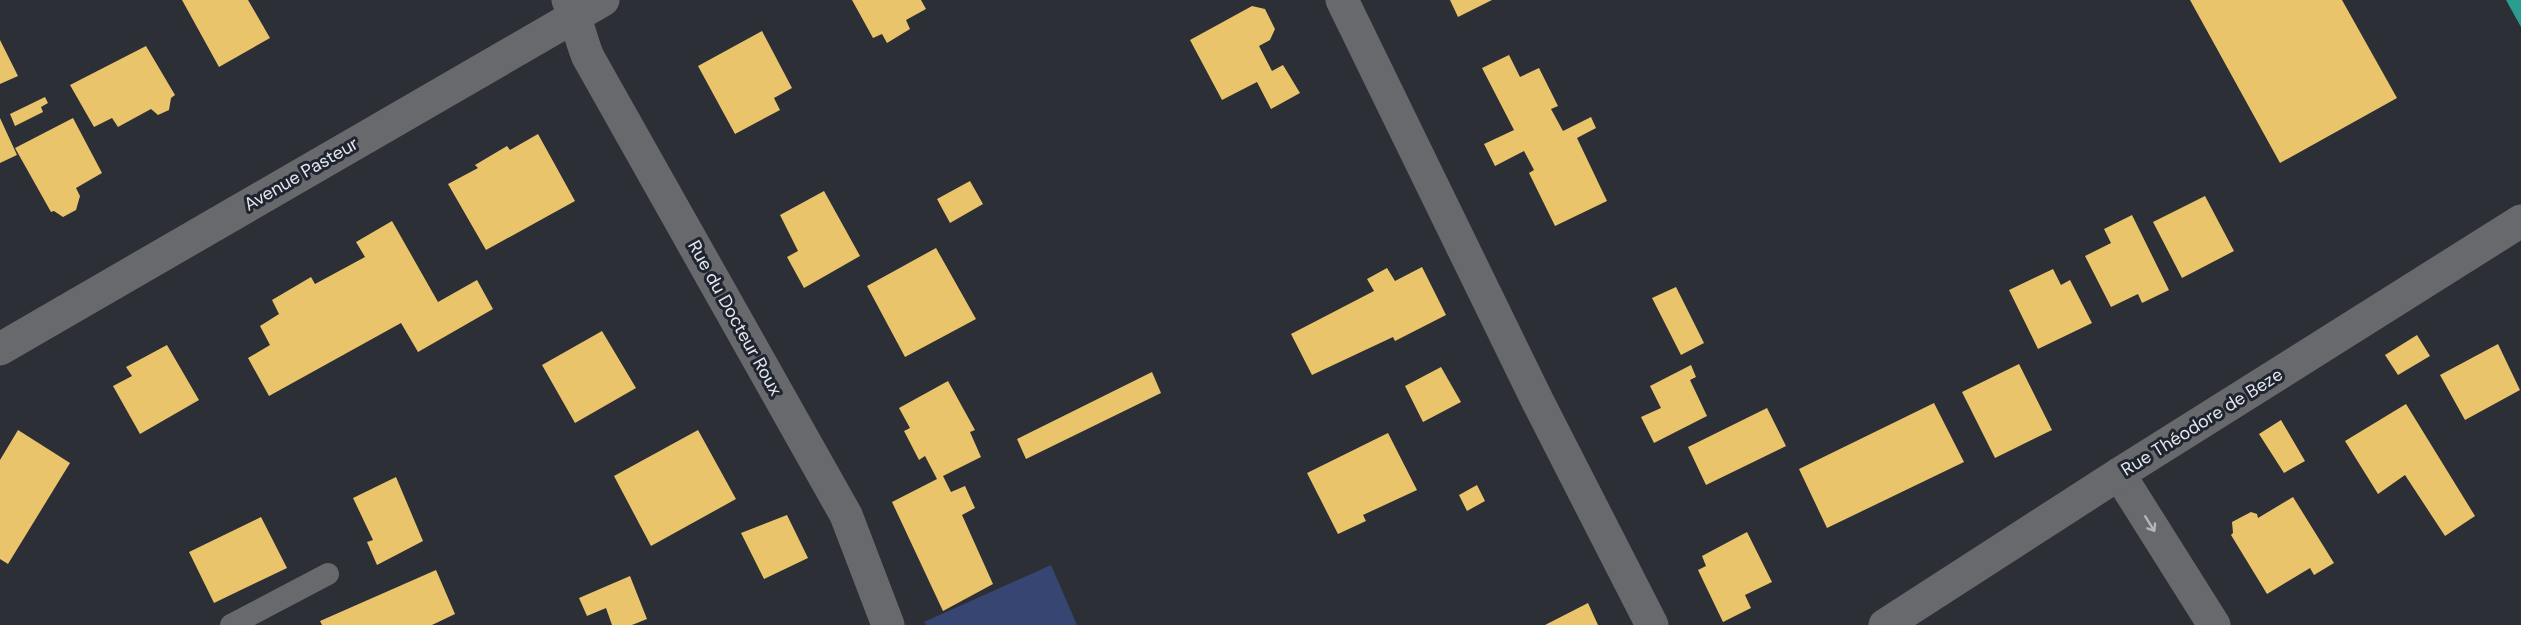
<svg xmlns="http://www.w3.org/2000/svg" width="2521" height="625" font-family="'DM Sans',sans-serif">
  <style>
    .green { fill: #364571 }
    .homes { fill: #e9c46a }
    .schools { fill: #2a9d8f }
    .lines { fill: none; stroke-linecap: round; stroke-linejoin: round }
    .service { stroke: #68696c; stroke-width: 22 }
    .minor { stroke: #68696c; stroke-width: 33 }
    .tertiary { stroke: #68696c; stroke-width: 33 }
    .oneway { stroke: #b2b5ba }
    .labels { text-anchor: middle; stroke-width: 6; stroke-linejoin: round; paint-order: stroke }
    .street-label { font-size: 18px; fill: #e3e7ee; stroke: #20242f }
  </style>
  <rect width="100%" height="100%" fill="#2c2f36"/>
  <path class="green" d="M1051,565L1077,625H926L924,622Z"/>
  <path class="homes" d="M182,0H248L270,38L219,67Z
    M852,0H921L926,9L906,20L910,29L887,43L882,34L873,38Z
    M1450,0H1492L1458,17Z
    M2190,0H2342L2397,98L2280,163Z
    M1252,6L1265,9L1275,29L1270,40L1259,46L1272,71L1283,65L1300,93L1271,109L1257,82L1222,100L1190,40Z
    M762,31L792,88L774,98L780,110L735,134L698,66Z
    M0,40L18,76L0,84Z
    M146,46L175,95L171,98L169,110L158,115L151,109L118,127L112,118L94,127L70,85Z
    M1509,55L1520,77L1539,68L1558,106L1551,109L1563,131L1591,117L1596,128L1577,138L1607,201L1555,226L1529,173L1534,170L1524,151L1495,166L1484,144L1514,130L1482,68Z
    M45,97L48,103L41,107L43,112L15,126L10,114Z
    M0,118L17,155L0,163Z
    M73,118L102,173L76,188L80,196L76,210L63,217L54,211L51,212L15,148Z
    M538,134L575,201L486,250L448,184L478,168L475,165L507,146L510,150Z
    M970,181L983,204L950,223L937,199Z
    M824,191L860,256L804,288L787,257L798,251L780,215Z
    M2205,196L2234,251L2182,278L2153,222Z
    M2132,215L2169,290L2142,303L2138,294L2111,307L2085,256L2111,243L2104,229Z
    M392,221L438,302L477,280L493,309L418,352L401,323L269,396L248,358L270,345L260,326L279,314L272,300L311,277L315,284L365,257L356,242Z
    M936,248L976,319L905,357L867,286Z
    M1422,267L1446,315L1395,341L1393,337L1312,375L1291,334L1374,291L1367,279L1387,268L1395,281Z
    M2053,269L2061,285L2070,280L2092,323L2038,349L2009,290Z
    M1676,287L1704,343L1681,355L1652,298Z
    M602,331L636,388L575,423L542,365Z
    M2417,335L2430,356L2398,375L2385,355Z
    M2498,344L2520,390L2465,420L2440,375Z
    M167,345L199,400L140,434L113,386L132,376L126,367Z
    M2019,364L2052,430L1995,458L1962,392Z
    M1691,365L1696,377L1690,380L1707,416L1654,443L1641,417L1661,408L1650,386Z
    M1441,367L1461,402L1423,422L1405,386Z
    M1152,372L1161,393L1026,459L1017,439Z
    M948,381L975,430L970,432L981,457L943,476L951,492L965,486L975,508L962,515L993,584L943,611L892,502L937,479L925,456L919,460L904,431L910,428L899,408Z
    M1934,403L1964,462L1827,528L1799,469Z
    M2406,404L2475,516L2445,536L2405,475L2378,494L2345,441Z
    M1767,408L1786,446L1706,485L1688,447Z
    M2281,420L2305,461L2284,473L2259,434Z
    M18,430L70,463L8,564L0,559V460Z
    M698,430L736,499L651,546L614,476Z
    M1388,433L1417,490L1363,515L1366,521L1338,534L1307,473Z
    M396,477L423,541L377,565L367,542L373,540L353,498Z
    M1477,485L1485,501L1467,511L1459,495Z
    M2293,497L2334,563L2314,575L2310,568L2267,594L2231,535L2233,533L2232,522L2251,512L2257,514L2258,518Z
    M787,515L808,558L764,579L741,533Z
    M261,517L287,568L214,603L189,552Z
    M1747,532L1772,582L1745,595L1751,608L1723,622L1698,570L1706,566L1702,556Z
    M436,570L455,614L432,625H322L320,621Z
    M630,576L647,619L632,625H612L606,608L587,616L579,598Z
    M1588,603L1598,625H1545Z"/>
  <path class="schools" d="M2506,0H2521V27Z"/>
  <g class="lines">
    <path class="service" d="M231,625L328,574"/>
    <path class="minor" d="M568,0C577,18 580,38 588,57L846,515L888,625
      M1342,0L1538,402L1652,625
      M0,349L603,0
      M2119,474L2214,625"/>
    <path class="tertiary" d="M1885,625L2119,474L2521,221"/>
  </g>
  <defs><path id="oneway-shaft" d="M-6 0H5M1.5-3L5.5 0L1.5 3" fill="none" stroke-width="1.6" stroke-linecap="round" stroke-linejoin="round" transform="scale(1.5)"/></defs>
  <use class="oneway" href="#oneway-shaft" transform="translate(2150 524) rotate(58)"/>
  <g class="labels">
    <g class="street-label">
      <text transform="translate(301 174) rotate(-30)" y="6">Avenue Pasteur</text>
      <text transform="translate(735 318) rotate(61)" y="6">Rue du Docteur Roux</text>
      <text transform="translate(2202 422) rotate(-32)" y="6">Rue Théodore de Beze</text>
    </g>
  </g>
</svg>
